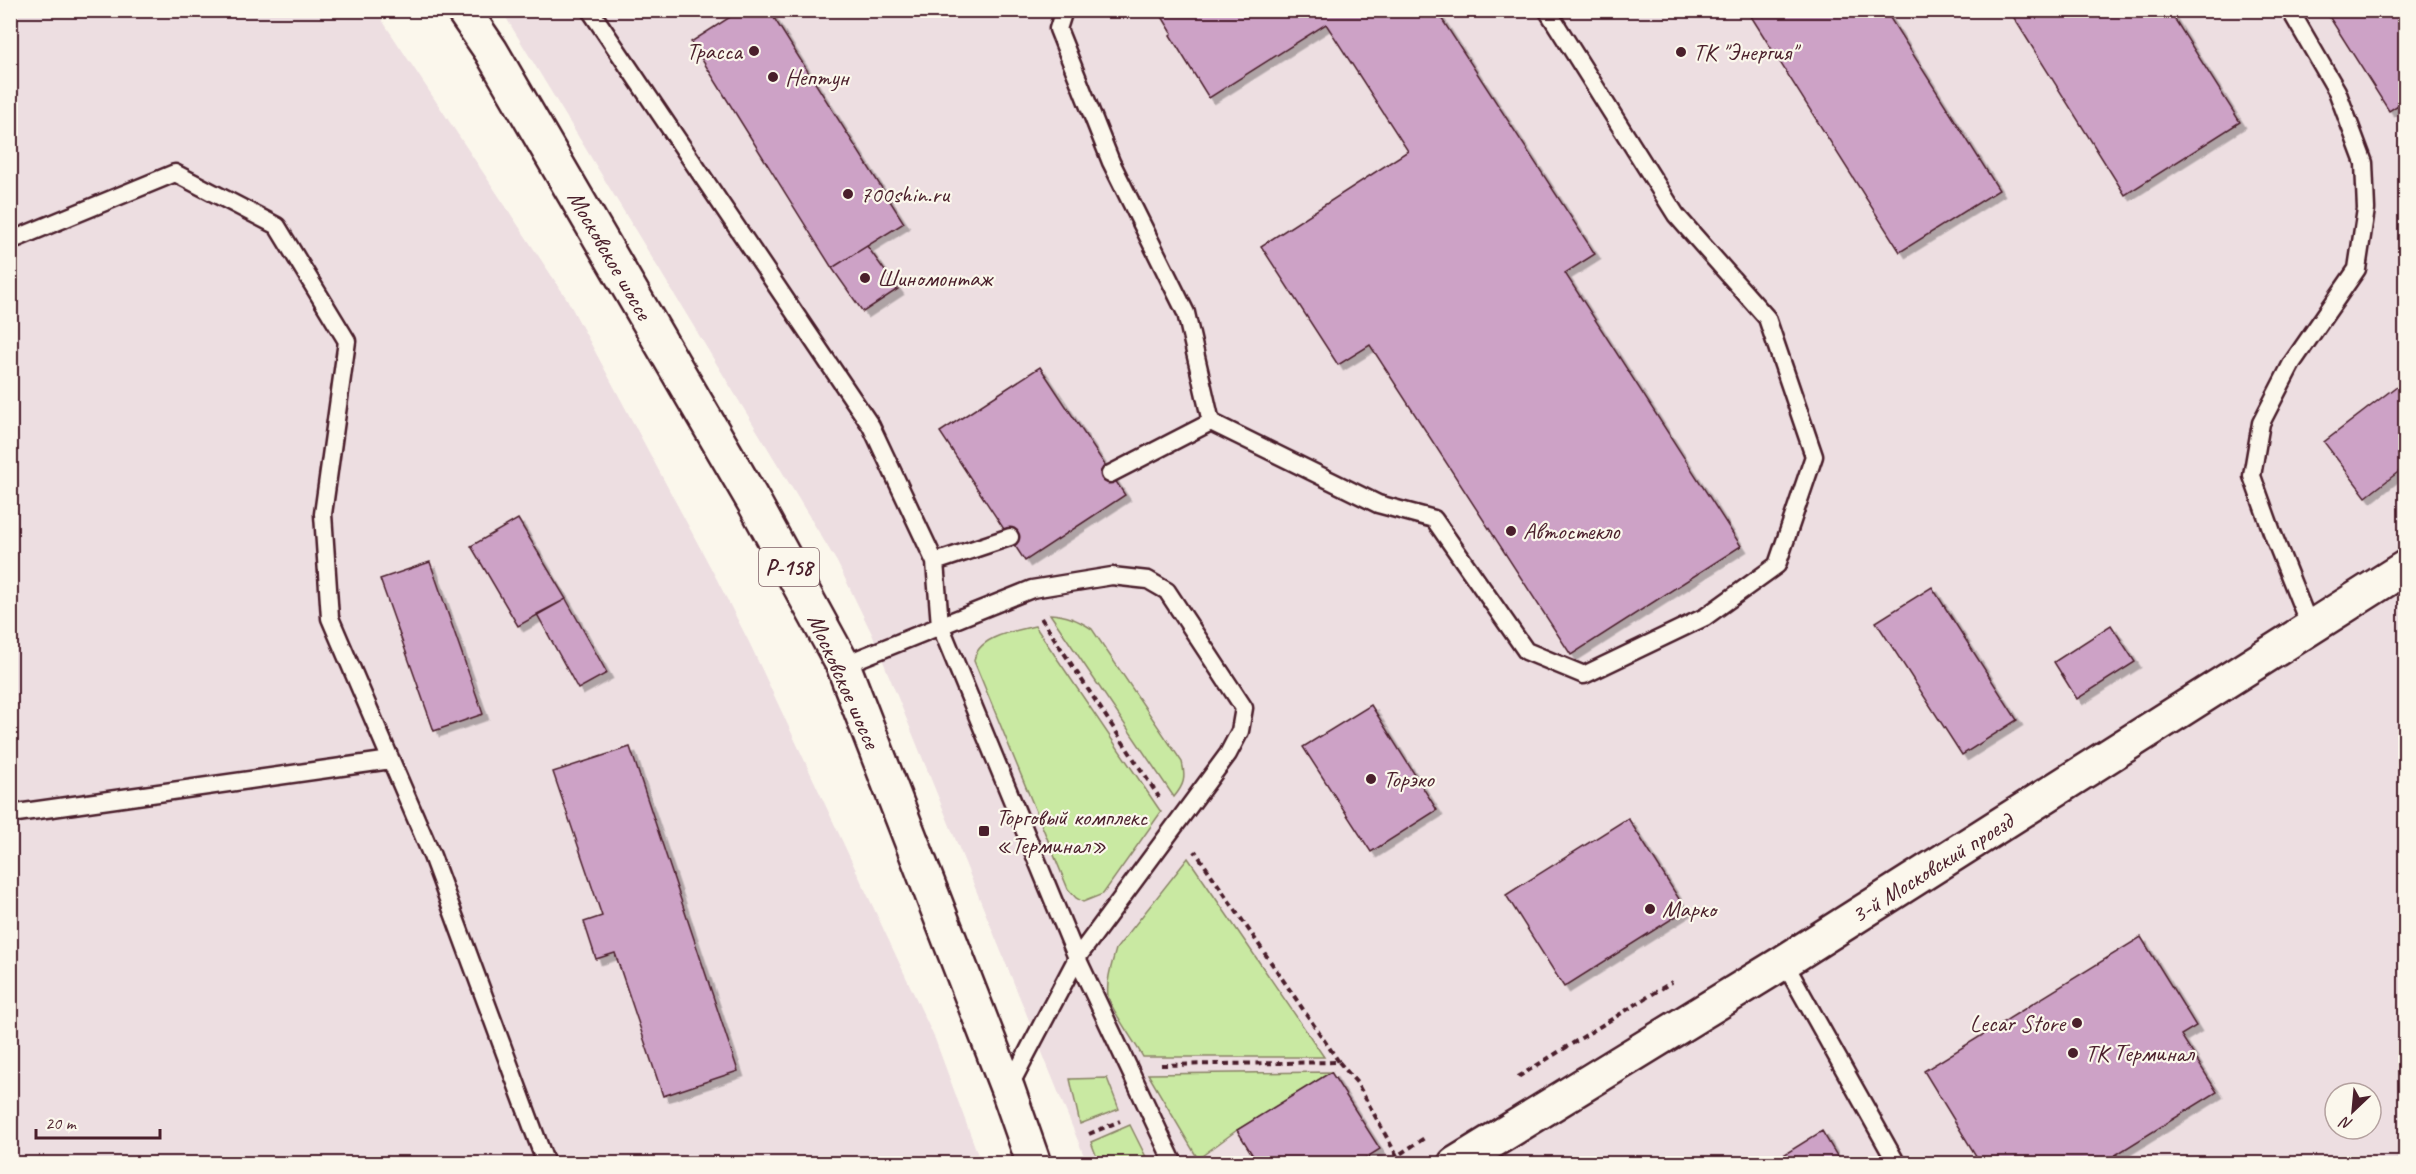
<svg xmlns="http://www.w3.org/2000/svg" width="2416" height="1174" font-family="Caveat,sans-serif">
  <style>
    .built { fill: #eddee1; fill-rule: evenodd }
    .green { fill: #c9e9a2; stroke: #8a8466; stroke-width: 1.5 }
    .building { fill: #cda2c6; stroke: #4a1f2b; stroke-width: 1.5; filter: url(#shadow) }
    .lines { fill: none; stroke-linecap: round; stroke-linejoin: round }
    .service-casing { stroke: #4a1f2b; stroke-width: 21 }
    .minor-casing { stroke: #4a1f2b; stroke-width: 38 }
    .primary-casing { stroke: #4a1f2b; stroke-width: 38 }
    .path { stroke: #4a1f2b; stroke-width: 4; stroke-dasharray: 6 4.5; stroke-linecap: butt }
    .service { stroke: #fbf7ec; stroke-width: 16 }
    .minor { stroke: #fbf7ec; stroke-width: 33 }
    .primary { stroke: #fbf7ec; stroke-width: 33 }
    .poi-dot { fill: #4a1f2b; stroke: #fbf7ec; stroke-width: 2 }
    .labels { text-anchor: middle; stroke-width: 4.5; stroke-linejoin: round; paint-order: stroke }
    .shield { fill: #fbf7ec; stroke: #7f6065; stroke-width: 1.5 }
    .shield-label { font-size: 22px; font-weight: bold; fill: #4a1f2b }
    .poi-label { font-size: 24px; fill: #4a1f2b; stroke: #fbf7ec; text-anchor: start }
    .street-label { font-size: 24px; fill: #4a1f2b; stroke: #fbf7ec }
  </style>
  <defs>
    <filter id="shadow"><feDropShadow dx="5.5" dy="5.5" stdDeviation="0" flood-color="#0004"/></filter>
  </defs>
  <rect width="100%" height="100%" fill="#fbf7ec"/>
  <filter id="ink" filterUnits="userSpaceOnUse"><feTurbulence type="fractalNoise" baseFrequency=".0167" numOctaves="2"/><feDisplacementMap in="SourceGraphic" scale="12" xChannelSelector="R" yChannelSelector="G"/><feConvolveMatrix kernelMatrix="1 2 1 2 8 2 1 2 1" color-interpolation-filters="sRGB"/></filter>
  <g filter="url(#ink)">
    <path class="built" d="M10,11H376L567,299L712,570L749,642L935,1039L981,1163H11Z
      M502,11H2405V1163H1087L872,634L837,562ZM2335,1093H2371V1129H2335Z"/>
    <path class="green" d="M1050,614C1067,615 1078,620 1092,629L1182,762C1186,778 1184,785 1174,797Z
      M1035,626L1161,812L1103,894L1083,902L1076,898L1068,889L974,661C977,636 1015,631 1035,626Z
      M1188,858L1324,1057H1143C1136,1044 1110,1008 1108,996C1106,980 1112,964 1116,949Z
      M1331,1072L1237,1130L1198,1159L1148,1074Z
      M1107,1078L1119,1109L1080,1124L1070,1079Z
      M1130,1125L1149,1163H1099L1091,1142Z"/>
    <path class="building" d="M741,10H769L904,223L832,268L691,42Z
      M1158,10H1436L1595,254L1565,273L1741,546L1571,655L1370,345L1338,365L1261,246L1408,151L1326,24L1209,98L1170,35L1172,33Z
      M1747,10H1885L1999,190L1900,252Z
      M2009,10H2169L2240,122L2125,195Z
      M2325,10H2398L2406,22V100L2389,111Z
      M867,246L898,289L863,312L832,268Z
      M1040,367L1125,495L1025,561L940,432Z
      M2406,379V466L2366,497L2324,442Z
      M518,519L566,599L518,626L471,546Z
      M430,562L483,714L434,731L380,579Z
      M1932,587L2017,720L1962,755L1876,622Z
      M566,599L607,673L578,689L537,614Z
      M2111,625L2135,662L2077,699L2054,662Z
      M1371,705L1437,810L1371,852L1303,747Z
      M630,747L738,1071L663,1096L615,953L596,959L584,922L602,916L553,772Z
      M1628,818L1686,910L1564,987L1506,895Z
      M2141,937L2196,1026L2181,1035L2217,1092L2101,1164H1981L1924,1071Z
      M1331,1072L1380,1149L1356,1164H1258L1237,1130Z
      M1822,1131L1842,1164H1769Z"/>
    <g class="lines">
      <defs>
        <path id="service" d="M590,10L871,426L935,562L940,625L1077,958L1174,1164
          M1064,10L1058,29L1111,162L1186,313L1211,422
          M2290,10L2337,91L2364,163L2366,209L2357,269L2292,363L2261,423L2252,476L2272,532L2310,627
          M10,241L175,173L277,226L347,341L323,514L330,618L432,856L546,1164
          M1211,422L1378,504L1434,519L1526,651L1584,675L1705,617L1777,565L1814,456L1767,318L1676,215L1547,10
          M1110,474L1211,422
          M935,562L1010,537
          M843,665L1032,589L1112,576L1148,580L1167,591L1244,708L1240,731L1228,754L1077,958L1008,1089
          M10,814L391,760
          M1784,962L1897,1164"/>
        <path id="minor" d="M1455,1164L1784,962L2406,567"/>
        <path id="primary" d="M463,10L491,51L755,504L843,665L1008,1090L1034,1164"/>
      </defs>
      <use href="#service" class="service-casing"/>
      <use href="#minor" class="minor-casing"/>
      <use href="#primary" class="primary-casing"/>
      <path class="path" d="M1041,618L1159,797
        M1339,1062L1357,1083L1397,1156L1426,1137
        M1161,1065L1339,1062L1195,851
        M1518,1077L1672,982
        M1089,1134L1120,1121"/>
      <use href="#service" class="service"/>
      <use href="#minor" class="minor"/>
      <use href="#primary" class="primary"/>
    </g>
  </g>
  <g class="poi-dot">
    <circle cx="754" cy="51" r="6"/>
    <circle cx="1681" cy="52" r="6"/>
    <circle cx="773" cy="77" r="6"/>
    <circle cx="848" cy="194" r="6"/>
    <circle cx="865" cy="278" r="6"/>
    <circle cx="1511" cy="531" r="6"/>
    <circle cx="1371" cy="779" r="6"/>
    <rect x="978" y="825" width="12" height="12" rx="3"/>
    <circle cx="1650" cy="909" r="6"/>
    <circle cx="2077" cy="1023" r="6"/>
    <circle cx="2073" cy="1053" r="6"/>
  </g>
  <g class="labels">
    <rect class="shield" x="759" y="548" width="60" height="38" rx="4.5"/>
    <g class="shield-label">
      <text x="789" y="575">Р-158</text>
    </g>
    <g class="poi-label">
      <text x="742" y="59" text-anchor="end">Трасса</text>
      <text x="1693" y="60">ТК "Энергия"</text>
      <text x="785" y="85">Нептун</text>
      <text x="860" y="202">700shin.ru</text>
      <text x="877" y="286">Шиномонтаж</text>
      <text x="1523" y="539">Автостекло</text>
      <text x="1383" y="787">Торэко</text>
      <text x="996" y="825">Торговый комплекс<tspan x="996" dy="28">«Терминал»</tspan></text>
      <text x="1662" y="917">Марко</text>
      <text x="2065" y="1031" text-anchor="end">Lecar Store</text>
      <text x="2085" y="1061">ТК Терминал</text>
    </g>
    <g class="street-label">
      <text transform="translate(610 255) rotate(60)" y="8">Московское шоссе</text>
      <text transform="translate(844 681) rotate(66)" y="8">Московское шоссе</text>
      <text transform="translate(1932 868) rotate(-32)" y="8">3-й Московский проезд</text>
    </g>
  </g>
  <rect width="2416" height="1174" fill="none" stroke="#fbf7ec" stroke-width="36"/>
  <rect x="18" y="18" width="2380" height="1138" fill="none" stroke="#4a1f2b" stroke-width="2" filter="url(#ink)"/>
  <g transform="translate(2353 1111) rotate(206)"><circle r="28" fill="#fbf7ec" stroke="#b4a19f" stroke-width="1.5"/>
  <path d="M0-4.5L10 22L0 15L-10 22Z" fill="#4a1f2b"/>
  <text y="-9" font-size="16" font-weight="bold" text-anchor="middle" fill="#4a1f2b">N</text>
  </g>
  <path d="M36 1129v9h124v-9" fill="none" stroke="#4a1f2b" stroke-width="3"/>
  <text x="45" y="1129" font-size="18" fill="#4a1f2b" stroke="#fbf7ec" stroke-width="4.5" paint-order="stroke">20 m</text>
</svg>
